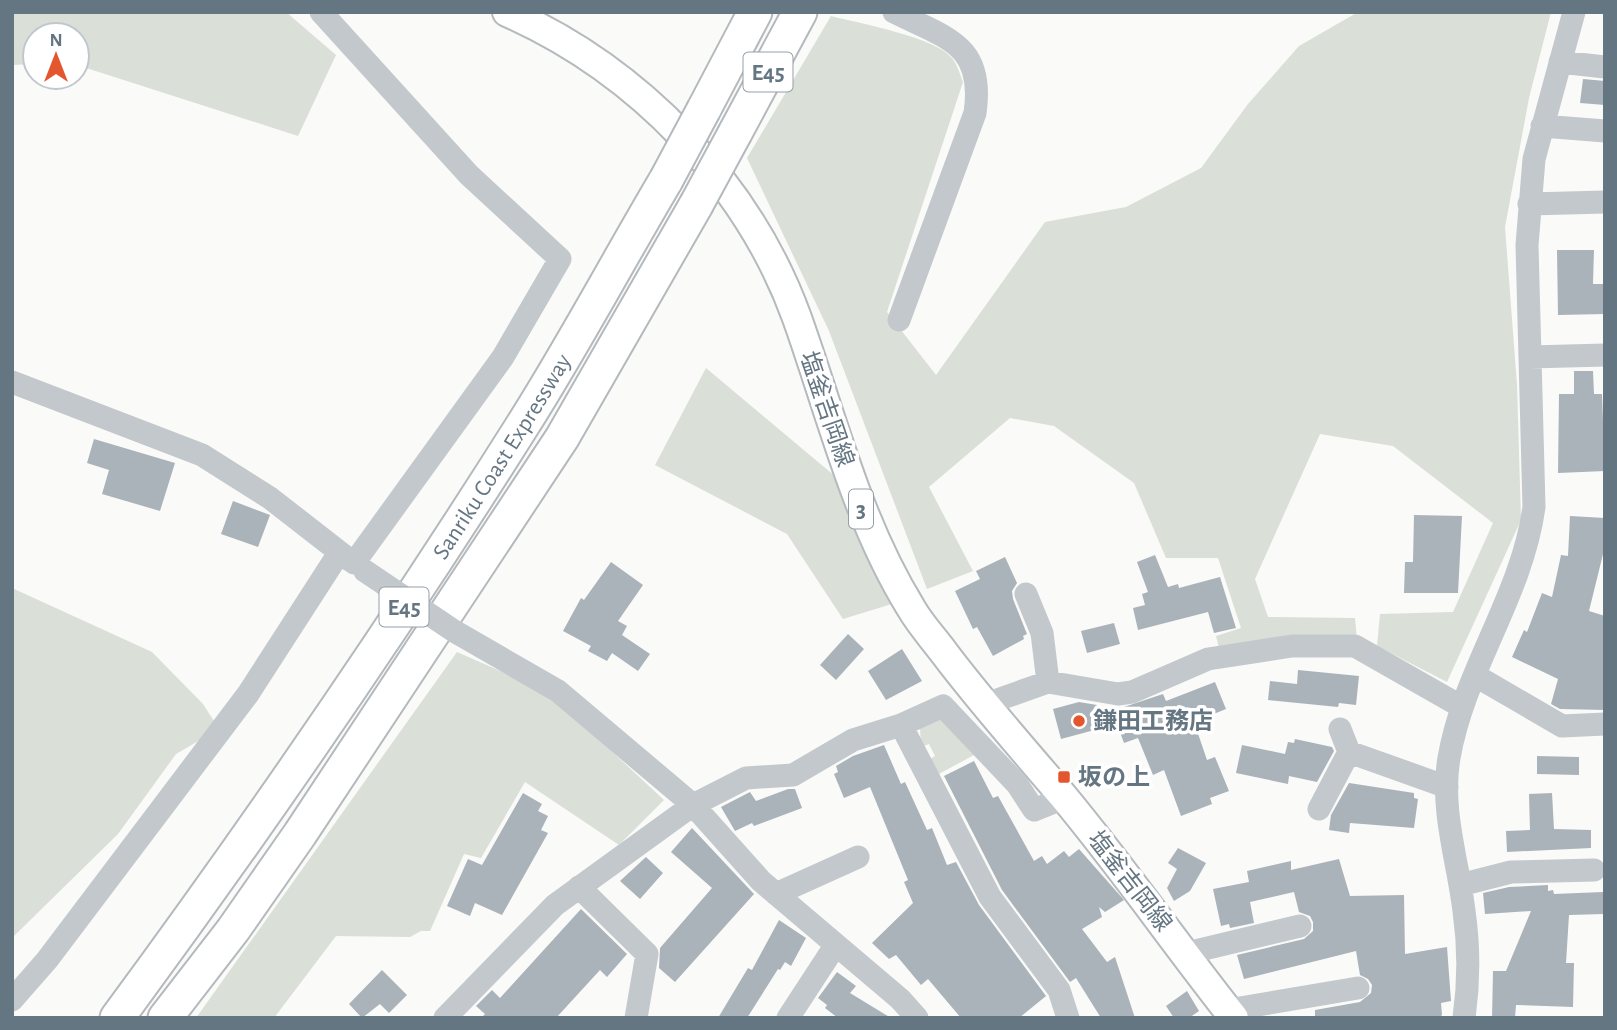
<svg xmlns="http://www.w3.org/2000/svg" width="1617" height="1030" font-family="'Alegreya Sans','Noto Sans JP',sans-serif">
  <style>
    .green { fill: #dadfd7 }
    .building { fill: #aab3b9 }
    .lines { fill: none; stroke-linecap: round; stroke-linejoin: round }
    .major-casing { stroke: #b5babe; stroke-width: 32 }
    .highway-casing { stroke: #b4b9bd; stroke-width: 37 }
    .minor { stroke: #c3c8cc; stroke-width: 23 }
    .major { stroke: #fff; stroke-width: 28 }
    .highway { stroke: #fff; stroke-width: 33 }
    .highway-bridge-casing { stroke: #b4b9bd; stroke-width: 37; stroke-linecap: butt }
    .minor-bridge { stroke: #c3c8cc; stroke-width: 23 }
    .highway-bridge { stroke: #fff; stroke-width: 33 }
    .poi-dot { fill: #e4572e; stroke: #fff; stroke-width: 2.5 }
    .labels { text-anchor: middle; stroke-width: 7; stroke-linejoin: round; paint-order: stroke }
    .shield { fill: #fff; stroke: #939fa8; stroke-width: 2 }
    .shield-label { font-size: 23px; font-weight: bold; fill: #657683 }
    .street-label { font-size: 24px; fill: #657683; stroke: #fff }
    .poi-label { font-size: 24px; font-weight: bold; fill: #657683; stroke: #fff; text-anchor: start }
  </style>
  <rect width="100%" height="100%" fill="#fafaf8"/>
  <path class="green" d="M12,12H286L336,55L298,136L77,65V35H35V64L12,65Z
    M1358,12H1551L1529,98L1505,227L1517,385L1521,520L1447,682L1377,646L1380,614L1453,612L1493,523L1393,446L1320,434L1255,579L1268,617L1355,618L1357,640L1219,648L1216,636L1241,628L1218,558H1166L1134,483L1054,426L1010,418L929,487L973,571L927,589L829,331L747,158L831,16C858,23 934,37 951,57C957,63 960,75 963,82L887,312L936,375L1045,222L1126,207L1201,168L1248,104L1299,46Z
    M706,368L836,477L850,523L895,603L843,619L787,534L655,465Z
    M12,588L152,652L203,704L219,729L176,754L118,834L12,938Z
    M457,652L548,692L664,800L619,845L525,782L481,858L464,854L430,931H421L410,937L336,936L274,1018H196Z
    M933,719L946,721L974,755L937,775L928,760L935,756L929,744L921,747L920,727Z"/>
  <path class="building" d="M1583,79L1605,81V105L1580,103Z
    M1557,250H1594L1593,284H1605V314L1558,315Z
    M1574,371H1593L1594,394H1602L1605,471L1558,473L1559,394H1574Z
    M94,439L175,463L160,511L102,494L109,470L87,463Z
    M233,501L270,515L258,547L221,534Z
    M1414,515L1462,516L1458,593H1404L1405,562H1413Z
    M1570,516L1605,518V546L1589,611L1605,616V710L1560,709L1551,704L1558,679L1512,657L1524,630L1527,632L1542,593L1552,597L1561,555L1568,556Z
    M1155,555L1168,587L1178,584L1179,588L1220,577L1236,628L1214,633L1208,612L1138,630L1133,608L1145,605L1142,594L1148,592L1137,562Z
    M1005,557L1017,583L1012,591L1013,599L1027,634L1023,636L1024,639L993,656L977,627L973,629L955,591L980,579L976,571Z
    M611,562L643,585L618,621L627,626L622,635L650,654L638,671L612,653L607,661L588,651L591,646L563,631L581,598L584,600Z
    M1114,623L1120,644L1087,653L1081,631Z
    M848,634L864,649L836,680L820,665Z
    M902,649L922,681L886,700L868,671Z
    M1298,670L1359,676L1356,705L1339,703L1338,707L1268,700L1270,681L1297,684Z
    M1215,682L1226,709L1194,722L1207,760L1215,757L1229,791L1210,798L1212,804L1181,816L1164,770L1153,775L1138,738L1124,743L1112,711L1163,694L1166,701Z
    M1079,702L1097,705L1098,708L1108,707L1113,725L1061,739L1053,709Z
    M1295,739L1332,747L1334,751L1317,782L1289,776L1288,784L1236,773L1242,745L1285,754L1288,742L1294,743Z
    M884,745L901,784L905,782L927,830L932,828L947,865L956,862L979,905L1046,996L1019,1018H961L928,979L921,985L896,955L889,959L872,943L913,903L904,882L908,880L870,787L844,798L834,774L838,772L836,766L853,756Z
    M1537,756L1579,757V775L1537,774Z
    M974,761L993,798L998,796L1034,861L1042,856L1047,864L1064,851L1069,857L1079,849L1124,900L1105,912L1099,907L1102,917L1082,929L1107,962L1115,957L1135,1018H1101L1076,978L1070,982L1002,890L944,776Z
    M1349,783L1414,793V798L1418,799L1414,828L1350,823L1349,833L1329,830L1331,815Z
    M788,789H795L802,808L754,826L752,823L735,831L721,807L750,792L756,801Z
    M523,793L542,804L538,811L548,816L541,830L548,833L502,915L475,903L470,916L447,906L468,859L482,865Z
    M1552,793L1554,829L1591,830V848L1507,852L1506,831L1530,830L1529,794Z
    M692,828L754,894L675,982L659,968L660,948L712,888L671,852Z
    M1178,848L1206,863L1190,891L1174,901L1167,888L1177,869L1168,863Z
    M646,857L663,873L640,899L620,881Z
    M1339,859L1350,896L1404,895L1405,954L1447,947L1451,1001L1441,1003L1442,1015L1439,1018H1315V1010L1360,1002L1371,993L1372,985L1368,979L1360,975L1356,951L1244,979L1237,955L1304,939L1313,931V922L1310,916L1299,912L1294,892L1250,902L1254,923L1230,928L1229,924L1221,926L1213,889L1249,882L1247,871L1291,861V870Z
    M1548,885V891L1553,890L1554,894L1603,892L1604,914L1569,915L1566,963H1574L1573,1007L1516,1005L1515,1018H1492L1493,971H1506L1531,911L1485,914L1483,893L1509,887Z
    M581,909L627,954L607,977L600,970L556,1018H481L485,1014L476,1006L492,990L500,998Z
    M779,920L806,938L791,966L785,962L780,970L778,969L747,1018H718L748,968L752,970Z
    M382,970L407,995L389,1013L380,1004L362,1018L349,1004Z
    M837,972L856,986L850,993L891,1018H838L825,1008L827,1005L818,998Z
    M1187,991L1199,1011L1189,1018H1174L1166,1006Z"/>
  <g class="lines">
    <defs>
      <path id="major" d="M507,12C638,70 748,183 797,318C832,416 856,519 911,608C920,624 934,639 945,654C982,703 1023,749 1063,796C1123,868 1176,945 1234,1018"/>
      <g id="highway">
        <path d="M704,109L755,12"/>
        <path d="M735,133L800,12"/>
        <path id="s1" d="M117,1018C260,824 396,626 524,423C574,344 618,261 666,180"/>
        <path d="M165,1018L233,930L300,834L562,438L696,205"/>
      </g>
    </defs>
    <use href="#major" class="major-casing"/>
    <use href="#highway" class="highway-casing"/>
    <path class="minor" d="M321,12L469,175L560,259L503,357L354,563
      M894,12C946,38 985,44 975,113L899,320
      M1560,62L1605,67
      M1542,126L1605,131
      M1529,204L1605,202
      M1530,357L1605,355
      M12,382L202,455L270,498L351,561
      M1026,594L1042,633L1048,682
      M454,631L558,691L693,805L761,881L900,999L917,1018
      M1476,676L1562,726L1605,724
      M983,705L1048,682L1118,694L1132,692L1208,659L1292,646H1355L1462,707
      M901,725L943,706L1017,784L1034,810L1064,798
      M1340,729L1349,752
      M1319,809L1349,752L1447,787
      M1460,885L1511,872L1594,870
      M579,887L647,954L636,1018
      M776,894L858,857
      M1187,953L1300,926
      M12,1000L47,960L248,694L339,553
      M1228,1010L1358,988
      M445,1018L555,905L693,805L746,778L793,775L853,740L901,725L990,897L1059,990L1068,1018
      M788,1018L835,946
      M1464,1018C1469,983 1469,946 1464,911C1458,861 1440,809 1449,758C1464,670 1522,596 1534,507L1527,245L1534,159L1574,12"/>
    <use href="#major" class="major"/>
    <use href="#highway" class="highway"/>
    <defs>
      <path id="highway-bridge" d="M666,180L704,109
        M696,205L735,133"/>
    </defs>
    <use href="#highway-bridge" class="highway-bridge-casing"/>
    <path class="minor-bridge" d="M365,571L454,631"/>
    <use href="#highway-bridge" class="highway-bridge"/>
  </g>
  <g class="poi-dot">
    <circle cx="1079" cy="721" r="7"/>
    <rect x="1057" y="770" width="14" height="14" rx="3.5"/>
  </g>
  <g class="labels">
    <g class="shield">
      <rect x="743.5" y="52.5" width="49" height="39" rx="5"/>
      <rect x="849" y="489.5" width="24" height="39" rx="5"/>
      <rect x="379.5" y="587.5" width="49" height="39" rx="5"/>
    </g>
    <g class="shield-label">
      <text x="768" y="80">E45</text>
      <text x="861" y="517">3</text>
      <text x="404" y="615">E45</text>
    </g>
    <g class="street-label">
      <text transform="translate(827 409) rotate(71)" y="8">塩釜吉岡線</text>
      <text dy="8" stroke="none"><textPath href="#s1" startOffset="681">Sanriku Coast Expressway</textPath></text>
      <text transform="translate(1130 881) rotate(52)" y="8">塩釜吉岡線</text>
    </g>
    <g class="poi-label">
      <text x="1093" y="729">鎌田工務店</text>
      <text x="1078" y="785">坂の上</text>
    </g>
  </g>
  <rect width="1617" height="1030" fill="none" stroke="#657683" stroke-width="28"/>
  <g transform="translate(56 56)"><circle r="33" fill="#ffffff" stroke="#c1c8cd" stroke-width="2"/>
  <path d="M0-5L12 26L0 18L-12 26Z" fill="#e4572e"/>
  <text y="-10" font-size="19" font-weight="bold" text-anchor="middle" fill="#657683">N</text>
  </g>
</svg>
